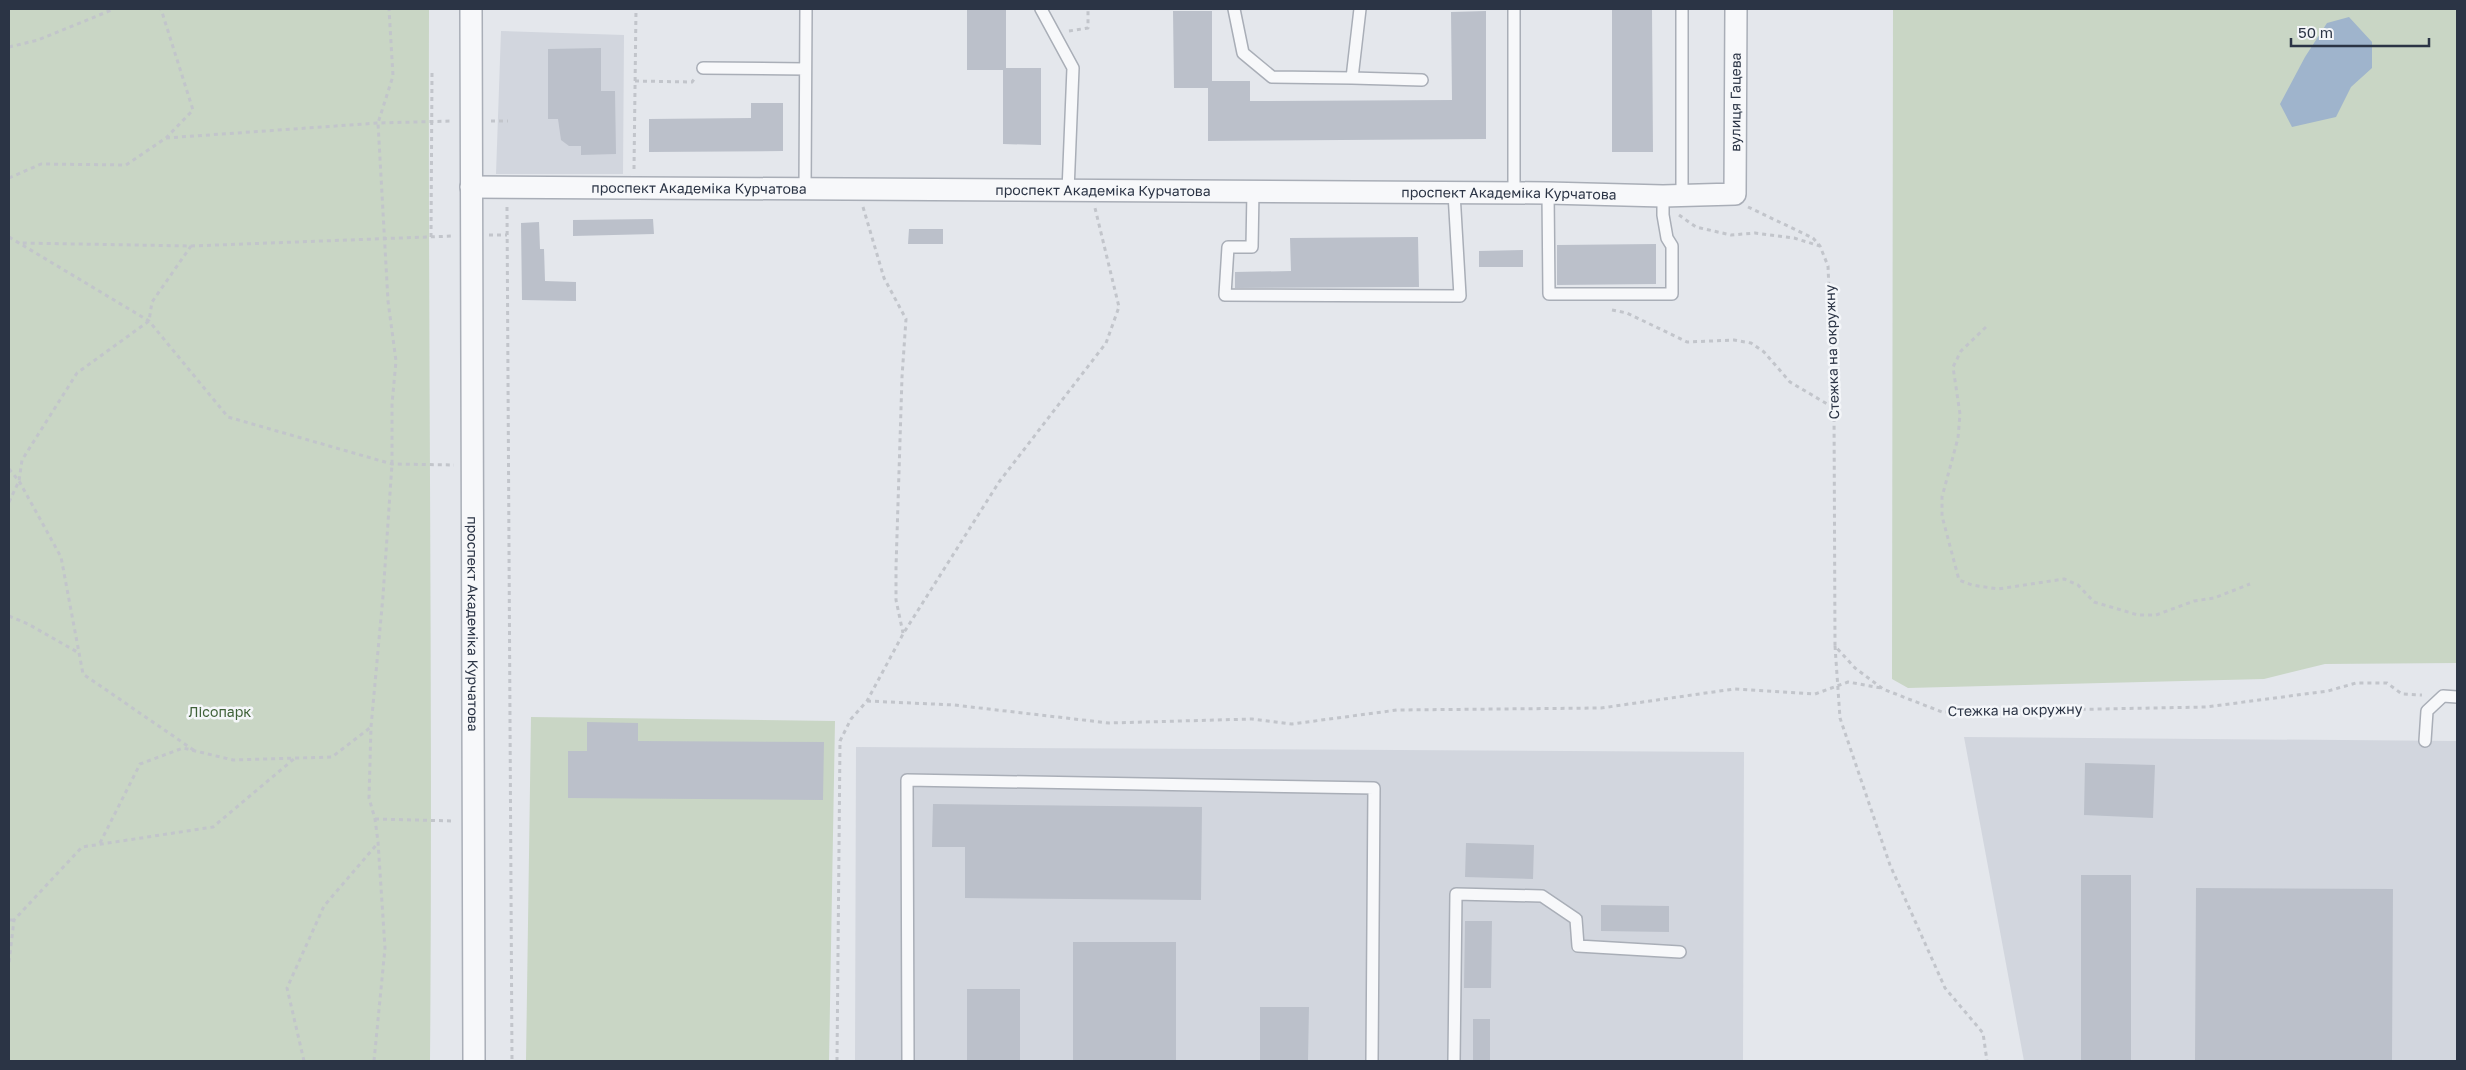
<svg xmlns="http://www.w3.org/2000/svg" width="2466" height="1070" font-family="'Golos Text',sans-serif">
  <rect width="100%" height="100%" fill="#e4e7ec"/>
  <path fill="#d2d6de" d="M 501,31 L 624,35 L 623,174 L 496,174 Z
    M 1964,737 L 2457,741 L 2457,1061 L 2024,1061 Z
    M 856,747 L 1744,752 L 1743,1061 L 855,1061 Z"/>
  <path fill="#c9d6c5" d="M 9,9 L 429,9 C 428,360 433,710 430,1061 L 9,1061 Z
    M 1893,9 L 2457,9 L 2457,663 L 2325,664 L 2264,679 L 1908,688 L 1892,679 Z
    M 531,717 L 835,721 L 829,1061 L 526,1061 Z"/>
  <path fill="#9fb4cc" d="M 2349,17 L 2372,42 L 2372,68 L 2351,87 L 2336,117 L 2292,127 L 2280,104 L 2305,57 L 2327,23 Z"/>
  <path fill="#bbc0ca" d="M 967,9 L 1006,9 L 1006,68 L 1041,68 L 1041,145 L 1003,144 L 1003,70 L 967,70 Z
    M 1612,9 L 1652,9 L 1653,152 L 1612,152 Z
    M 1173,11 L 1212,11 L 1212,81 L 1250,81 L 1250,101 L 1452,100 L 1451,12 L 1486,11 L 1486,139 L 1208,141 L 1208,88 L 1174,88 Z
    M 601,48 L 601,91 L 615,91 L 616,154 L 581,155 L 581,146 L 569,146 L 561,140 L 558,119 L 548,119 L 548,49 Z
    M 751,103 L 783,103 L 783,151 L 649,152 L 649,119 L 751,118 Z
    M 653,219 L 654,234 L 573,236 L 573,220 Z
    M 539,222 L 540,249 L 544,249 L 545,281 L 576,282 L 576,301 L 522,300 L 521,223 Z
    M 909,229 L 943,229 L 943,244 L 908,244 Z
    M 1418,237 L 1419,287 L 1235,288 L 1235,272 L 1291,271 L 1290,238 Z
    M 1656,244 L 1656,284 L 1557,285 L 1557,245 Z
    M 1523,250 L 1523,267 L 1479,267 L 1479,251 Z
    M 587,722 L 638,723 L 638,741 L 824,742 L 823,800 L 568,798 L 568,751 L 587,751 Z
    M 2085,763 L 2155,765 L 2153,818 L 2084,815 Z
    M 933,804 L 1202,807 L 1201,900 L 965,898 L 965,847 L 932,847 Z
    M 1466,843 L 1534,845 L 1533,879 L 1465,877 Z
    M 2081,875 L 2131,875 L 2131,1061 L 2081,1061 Z
    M 2196,888 L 2393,889 L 2392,1061 L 2195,1061 Z
    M 1601,905 L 1669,906 L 1669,932 L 1601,931 Z
    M 1465,921 L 1492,921 L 1491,988 L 1464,988 Z
    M 1073,942 L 1176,942 L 1176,1061 L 1073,1061 Z
    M 967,989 L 1020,989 L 1020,1061 L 967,1061 Z
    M 1260,1007 L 1309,1007 L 1308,1061 L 1260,1061 Z
    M 1473,1019 L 1490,1019 L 1490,1061 L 1473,1061 Z"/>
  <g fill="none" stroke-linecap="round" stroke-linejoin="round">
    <g stroke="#a9aeb7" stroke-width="14">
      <path id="service" d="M 1041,9 L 1073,68 L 1068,191
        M 1234,9 L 1243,53 L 1272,77 L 1352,78
        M 1360,9 L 1352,78 L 1422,80
        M 1682,9 L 1682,194
        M 703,68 L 805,69
        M 805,189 L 806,9
        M 1253,191 L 1252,247 L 1228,247 L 1225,295 L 1460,296 L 1454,193
        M 1514,193 L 1514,9
        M 1548,193 L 1549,294 L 1672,294 L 1672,246 L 1667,238 L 1663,215 L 1663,196
        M 2425,741 L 2427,711 L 2443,696 L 2457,697
        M 908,1061 L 907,780 L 1374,788 L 1372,1061
        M 1454,1061 L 1456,894 L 1542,896 L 1576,919 L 1578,946 L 1680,952"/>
    </g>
    <g stroke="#a9aeb7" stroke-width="24">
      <g id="minor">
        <path id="s1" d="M 471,9 L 474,1061"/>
        <path id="s2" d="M 471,187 L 1548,193 L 1663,196 L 1735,194 L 1736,9"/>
      </g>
    </g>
    <path stroke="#c2c5cb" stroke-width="3" stroke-dasharray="4 4" stroke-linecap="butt" d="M 1069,31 L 1088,28 L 1088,9
      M 9,47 L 38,40 L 114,9
      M 635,81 L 692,82 L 695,78
      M 491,121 L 508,121
      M 166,138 L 378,123 L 452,121
      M 634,169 L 636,9
      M 9,178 L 41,164 L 126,165 L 166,138 L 193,110 L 161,9
      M 507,207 L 512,1061
      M 863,207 L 884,278 L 906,319 L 902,377 L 896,567 L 896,600 L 903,633
      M 1748,207 L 1813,238 L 1820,246 L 1828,266 L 1834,408 L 1835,646 L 1855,668 L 1883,689 L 1942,712 L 2206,707 L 2328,691 L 2356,683 L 2387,683 L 2402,694 L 2422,695
      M 1679,215 L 1696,227 L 1731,235 L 1755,233 L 1794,238 L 1820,246
      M 489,235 L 507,235
      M 9,237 L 149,321 L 228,417 L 392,464 L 454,465
      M 431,237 L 432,73
      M 191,246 L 453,236
      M 1612,310 L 1627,313 L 1687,342 L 1734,340 L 1751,343 L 1764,352 L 1790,382 L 1834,408
      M 1986,327 L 1961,351 L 1953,367 L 1960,414 L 1958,438 L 1942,497 L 1942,516 L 1959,580 L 1972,585 L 1998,589 L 2064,579 L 2078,585 L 2094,602 L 2138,615 L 2156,615 L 2194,601 L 2214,598 L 2250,584
      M 9,469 L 19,481 L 61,557 L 83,674 L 195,751
      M 9,502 L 19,481 L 22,460 L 77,373 L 149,321 L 152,302 L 191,246 L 21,243
      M 9,616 L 28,624 L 79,653
      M 1835,646 L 1840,718 L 1890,865 L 1945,988 L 1983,1033 L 1987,1061
      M 867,701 L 954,705 L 1109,723 L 1252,719 L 1292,724 L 1397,710 L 1601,708 L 1734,689 L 1815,694 L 1848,682 L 1881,688
      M 375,819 L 454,821
      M 100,843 L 140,764 L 183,748 L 233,760 L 332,757 L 371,727
      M 9,920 L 14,920
      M 9,962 L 14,920 L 82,847 L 213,827 L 295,758
      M 304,1061 L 287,988 L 324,906 L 378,843
      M 374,1061 L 385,948 L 378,842 L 375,819 L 369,798 L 371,727 L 383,596 L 392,464 L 392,404 L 396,361 L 388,301 L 378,123 L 393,76 L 389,9
      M 837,1061 L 840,741 L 851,719 L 867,701 L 903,634 L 999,482 L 1106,343 L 1119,307 L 1095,208"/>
    <use href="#service" stroke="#f7f8fa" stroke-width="11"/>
    <use href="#minor" stroke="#f7f8fa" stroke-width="21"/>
  </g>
  <g text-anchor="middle" stroke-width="5" stroke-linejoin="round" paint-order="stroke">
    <g font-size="14" fill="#2b3445" stroke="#f4f6f9">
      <text dy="5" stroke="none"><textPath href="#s2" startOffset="1356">вулиця Гацева</textPath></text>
      <text dy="5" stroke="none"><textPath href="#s2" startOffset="228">проспект Академіка Курчатова</textPath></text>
      <text dy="5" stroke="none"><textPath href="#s2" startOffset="632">проспект Академіка Курчатова</textPath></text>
      <text dy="5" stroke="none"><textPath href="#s2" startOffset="1038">проспект Академіка Курчатова</textPath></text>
      <text transform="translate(1832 352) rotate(-92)" y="5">Стежка на окружну</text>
      <text dy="5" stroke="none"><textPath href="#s1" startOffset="615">проспект Академіка Курчатова</textPath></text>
      <text transform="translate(2015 710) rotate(-1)" y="5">Стежка на окружну</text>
    </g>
    <g font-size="14" fill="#3f6138" stroke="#f4f6f9">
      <text x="220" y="717">Лісопарк</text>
    </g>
  </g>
  <rect width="2466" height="1070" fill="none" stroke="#2b3445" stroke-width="20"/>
  <path d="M2291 38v8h138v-8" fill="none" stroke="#2b3445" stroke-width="2.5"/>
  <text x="2298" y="38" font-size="15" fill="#2b3445" stroke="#f4f6f9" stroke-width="4" paint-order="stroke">50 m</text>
</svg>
